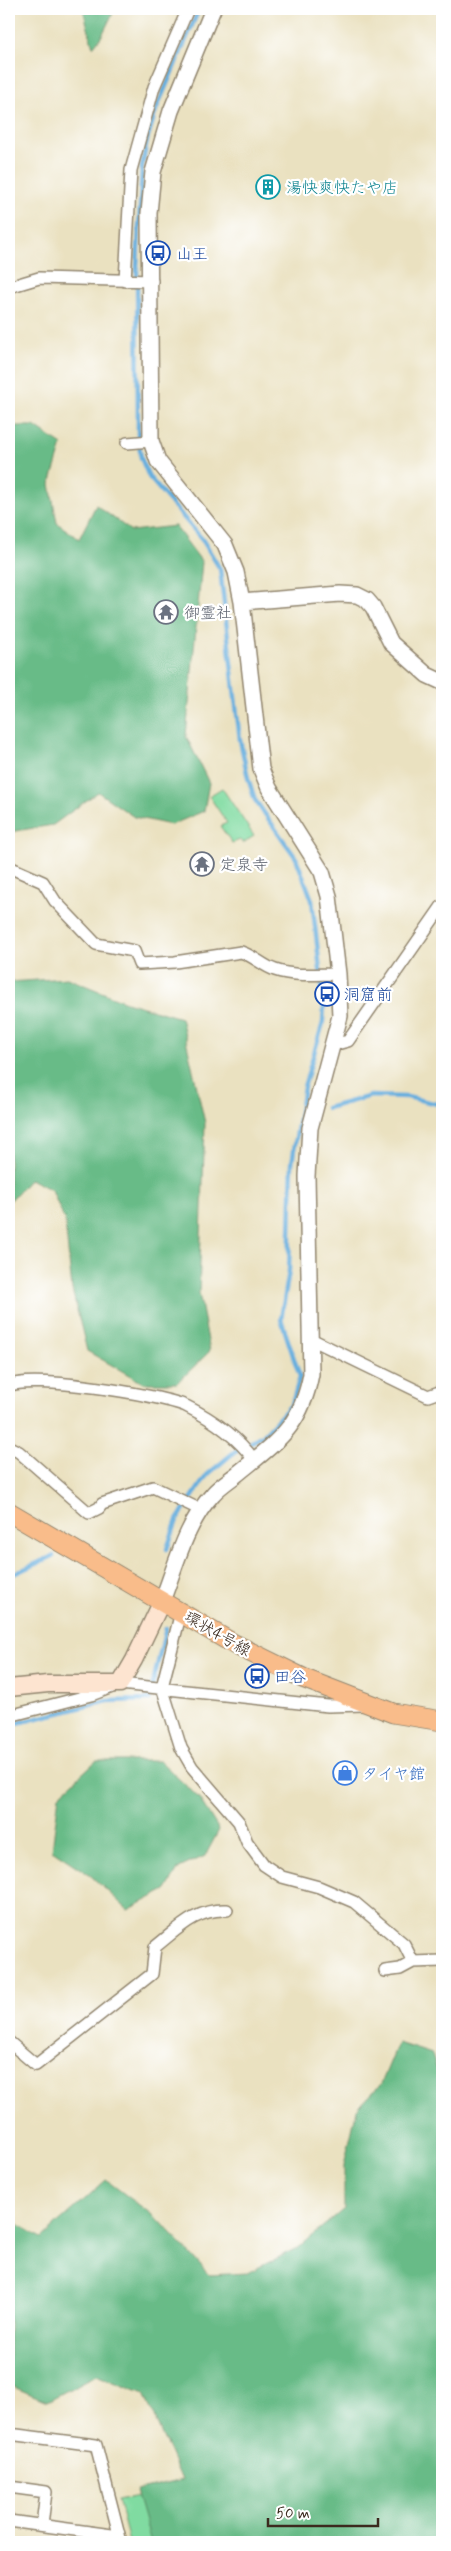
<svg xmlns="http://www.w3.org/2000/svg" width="451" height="2551" font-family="Mynerve,'Klee One',sans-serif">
  <rect width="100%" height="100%" fill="#fff"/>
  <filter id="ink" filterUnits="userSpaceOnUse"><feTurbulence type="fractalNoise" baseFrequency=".02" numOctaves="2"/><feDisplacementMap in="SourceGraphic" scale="10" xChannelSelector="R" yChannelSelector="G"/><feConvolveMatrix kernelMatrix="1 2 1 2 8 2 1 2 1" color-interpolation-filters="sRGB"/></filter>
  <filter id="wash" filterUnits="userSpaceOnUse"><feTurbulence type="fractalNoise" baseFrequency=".0096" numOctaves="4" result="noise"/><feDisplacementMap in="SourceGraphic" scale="20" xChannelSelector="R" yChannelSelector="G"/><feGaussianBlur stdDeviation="1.12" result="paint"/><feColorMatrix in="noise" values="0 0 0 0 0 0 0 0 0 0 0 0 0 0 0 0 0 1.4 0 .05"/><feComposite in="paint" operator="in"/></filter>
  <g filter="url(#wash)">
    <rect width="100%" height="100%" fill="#eae1c0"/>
    <path fill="#80dba1" stroke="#5e8260" d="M 222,788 L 254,836 L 243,843 L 240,840 L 232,843 L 220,826 L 227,823 L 209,796 Z
      M 150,2494 L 179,2542 L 129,2542 L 118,2500 Z"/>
    <path fill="#68bb87" stroke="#527252" d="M 83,9 L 115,9 L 101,37 L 93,47 Z
      M 9,426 L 34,426 L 62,445 L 50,484 L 57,523 L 79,539 L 96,505 L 131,531 L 175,526 L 202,562 L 186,736 L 209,783 L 204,811 L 171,825 L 134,817 L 98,792 L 53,825 L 9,832 Z
      M 67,978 L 126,1002 L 181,1018 L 205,1123 L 199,1293 L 210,1351 L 177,1383 L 143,1383 L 87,1351 L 72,1289 L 65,1222 L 52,1190 L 30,1179 L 9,1202 L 9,982 Z
      M 96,1761 L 160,1761 L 199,1798 L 219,1830 L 205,1856 L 179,1868 L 166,1890 L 128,1910 L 91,1876 L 52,1850 L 59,1795 Z
      M 398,2043 L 432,2054 L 442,2084 L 442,2542 L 151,2542 L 136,2491 L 182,2480 L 144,2394 L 96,2375 L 47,2401 L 9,2385 L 9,2219 L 42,2238 L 106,2180 L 159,2220 L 209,2275 L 247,2273 L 296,2249 L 344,2209 L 344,2165 L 357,2109 L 381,2084 Z"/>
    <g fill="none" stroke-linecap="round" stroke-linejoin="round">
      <path stroke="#67afde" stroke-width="4.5" d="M 327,1108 L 371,1096 L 407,1097 L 442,1105
        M 167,1549 L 177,1520 L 207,1475 L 232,1454 L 263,1435 L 292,1404 L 300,1377 L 281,1319 L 289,1271 L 292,1163 L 304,1087 L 323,1023 L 324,1004 L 312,900 L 296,858 L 255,800 L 248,778 L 240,740 L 220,569 L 202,539 L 149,477 L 141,458 L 138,436 L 137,267 L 142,166 L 148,136 L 157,107 L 199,9
        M 9,1576 L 53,1556
        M 9,1725 L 108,1701 L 149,1700 L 166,1628"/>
    </g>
  </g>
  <g filter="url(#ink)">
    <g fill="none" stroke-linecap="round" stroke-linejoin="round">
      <g stroke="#92866f" stroke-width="14">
        <path id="minor" d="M 125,281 L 131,170 L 154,87 L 188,9
          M 9,287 L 39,278 L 152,281
          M 127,443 L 151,441
          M 9,867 L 43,882 L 55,901 L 96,944 L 134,951 L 139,964 L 175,962 L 241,952 C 254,956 263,966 275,970 C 295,977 317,974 338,974
          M 333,1045 L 348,1041 L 442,906
          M 311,1339 L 428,1396 L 442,1391
          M 9,1386 C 28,1374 162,1395 186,1406 C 212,1419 237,1436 254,1460
          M 9,1447 L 19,1452 L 89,1513 L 99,1508 L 102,1504 L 153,1487 L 201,1510
          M 181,1612 L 162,1687 L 181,1748 L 192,1767 L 239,1822 L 247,1842 L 264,1865 L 282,1877 L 319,1887 L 354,1902 L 404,1944 L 413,1962
          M 9,1716 L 91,1695 L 120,1684 L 328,1706 L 364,1705
          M 385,1971 L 400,1969 L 413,1962 L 442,1961
          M 9,2042 L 36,2065 L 152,1974 L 155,1947 C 177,1930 196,1908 227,1910
          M 9,2434 L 96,2445 L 121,2542
          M 9,2487 L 46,2492 L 42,2525
          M 9,2521 L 119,2536"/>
      </g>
      <g stroke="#92866f" stroke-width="18">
        <path id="tertiary" d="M 242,602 L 340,594 L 357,595 L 367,600 L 373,607 L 391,643 L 427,675 L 442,682
          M 162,1601 C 176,1565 186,1523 213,1494 C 219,1487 228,1481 236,1475 C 276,1442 301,1428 311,1374 L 307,1176 L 310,1128 L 340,1016 L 338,974 L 329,896 L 322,872 L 269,788 L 261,769 L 242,602 L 236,572 L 225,545 L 158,461 L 151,441 L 149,213 L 153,172 L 171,111 L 213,9"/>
      </g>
      <g stroke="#92866f" stroke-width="19">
        <path id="secondary" d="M 9,1688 L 48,1684 L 120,1684 L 134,1660 L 162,1601"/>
      </g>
      <g stroke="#92866f" stroke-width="21">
        <path id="primary" d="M 9,1512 L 234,1644 L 305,1679 L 393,1713 L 442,1721"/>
      </g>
      <use href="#minor" stroke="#fff" stroke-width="11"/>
      <use href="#tertiary" stroke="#fff" stroke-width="15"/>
      <use href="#secondary" stroke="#fde4d0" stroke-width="16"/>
      <use href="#primary" stroke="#f9bc8a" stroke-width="19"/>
    </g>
  </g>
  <defs>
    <g id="building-ring" transform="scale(1.25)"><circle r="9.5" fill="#fff" stroke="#0f9aa8" stroke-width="1.5"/><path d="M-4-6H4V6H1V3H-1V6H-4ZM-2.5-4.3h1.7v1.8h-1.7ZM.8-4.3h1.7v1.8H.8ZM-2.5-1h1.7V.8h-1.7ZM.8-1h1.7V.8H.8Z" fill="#0f9aa8"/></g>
    <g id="bus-ring" transform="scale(1.25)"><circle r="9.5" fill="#fff" stroke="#1a4fb4" stroke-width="1.5"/><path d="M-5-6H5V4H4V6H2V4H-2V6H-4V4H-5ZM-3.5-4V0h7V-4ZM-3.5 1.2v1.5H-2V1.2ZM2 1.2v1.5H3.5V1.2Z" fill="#1a4fb4"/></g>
    <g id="temple-ring" transform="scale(1.25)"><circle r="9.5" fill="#fff" stroke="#6b7280" stroke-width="1.5"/><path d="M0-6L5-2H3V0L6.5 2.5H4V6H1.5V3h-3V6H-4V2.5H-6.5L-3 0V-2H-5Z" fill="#6b7280"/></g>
    <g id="shop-ring" transform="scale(1.25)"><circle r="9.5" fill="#fff" stroke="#3f7fe0" stroke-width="1.5"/><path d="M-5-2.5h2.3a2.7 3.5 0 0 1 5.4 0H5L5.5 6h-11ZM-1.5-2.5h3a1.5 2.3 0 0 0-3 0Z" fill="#3f7fe0"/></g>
  </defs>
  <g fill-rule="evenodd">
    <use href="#building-ring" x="268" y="187"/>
    <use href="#bus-ring" x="158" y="253"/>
    <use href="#temple-ring" x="166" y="612"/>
    <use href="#temple-ring" x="202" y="864"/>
    <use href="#bus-ring" x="327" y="994"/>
    <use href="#bus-ring" x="257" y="1676"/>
    <use href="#shop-ring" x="345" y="1773"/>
  </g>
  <g text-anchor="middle" stroke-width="4.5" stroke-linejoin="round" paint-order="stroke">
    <g font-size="16" fill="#0d838f" stroke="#fff" text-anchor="start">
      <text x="286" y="193">湯快爽快たや店</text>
    </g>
    <g font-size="16" fill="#164399" stroke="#fff" text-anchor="start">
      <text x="176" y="259">山王</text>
      <text x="344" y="1000">洞窟前</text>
      <text x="274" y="1682">田谷</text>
    </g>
    <g font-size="16" fill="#5b616d" stroke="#fff" text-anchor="start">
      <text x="184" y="618">御霊社</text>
      <text x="220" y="870">定泉寺</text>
    </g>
    <g font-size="16" fill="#3b2a1e" stroke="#fff">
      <text transform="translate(218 1633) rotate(30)" y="6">環状4号線</text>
    </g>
    <g font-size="16" fill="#366cbe" stroke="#fff" text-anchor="start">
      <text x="362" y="1779">タイヤ館</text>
    </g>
  </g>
  <rect width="451" height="2551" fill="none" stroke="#fff" stroke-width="30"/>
  <path d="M268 2518v8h110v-8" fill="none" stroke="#3b2a1e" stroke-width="2.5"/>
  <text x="276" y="2518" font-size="15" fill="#3b2a1e" stroke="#ffffff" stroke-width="4" paint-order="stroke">50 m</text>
</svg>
